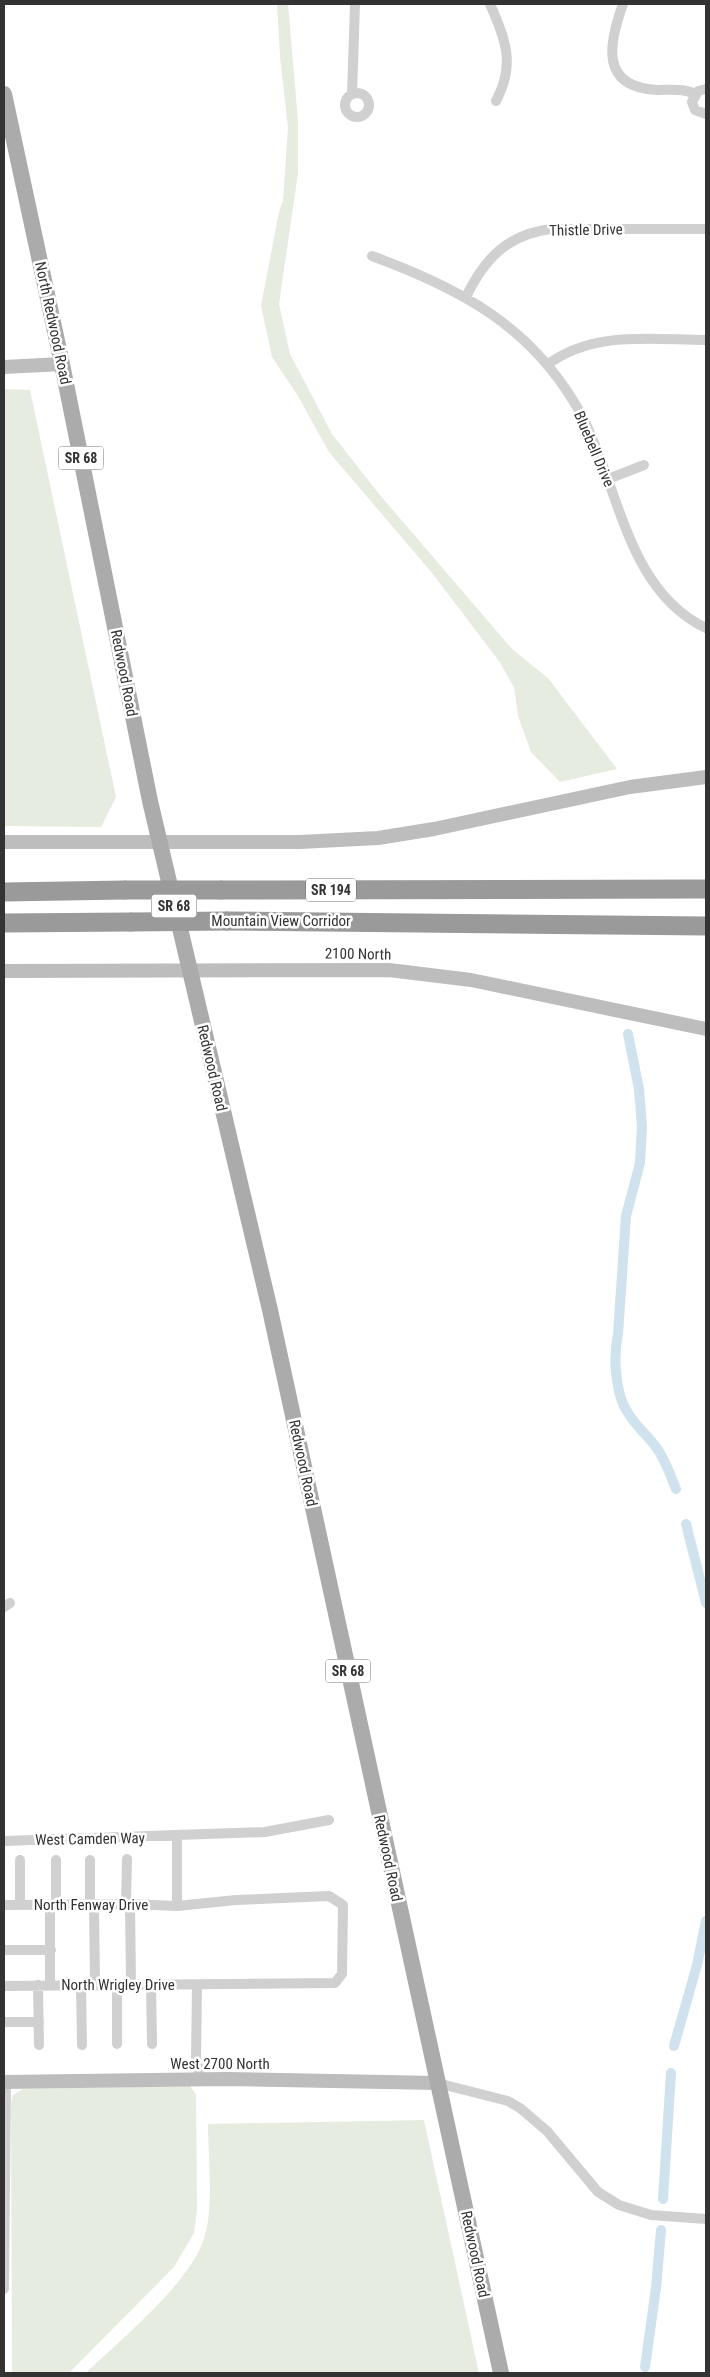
<svg xmlns="http://www.w3.org/2000/svg" width="710" height="2377" font-family="'Roboto Condensed',sans-serif">
  <rect width="100%" height="100%" fill="#fff"/>
  <path fill="#e6ecdf" d="M 277,4 L 288,4 L 298,121 L 298,173 L 279,304 L 290,354 L 332,434 L 379,494 L 512,649 L 548,678 L 617,769 L 560,782 L 531,752 L 518,716 L 514,687 L 499,661 L 432,573 L 329,452 L 298,396 L 272,357 L 261,306 L 279,212 L 283,201 L 288,128 L 280,56 Z
    M 4,389 L 30,390 L 116,797 L 101,827 L 4,826 Z
    M 190,2086 L 196,2094 L 197,2210 L 194,2233 L 174,2267 L 69,2373 L 12,2373 L 11,2102 L 13,2095 L 23,2089 Z
    M 424,2120 L 479,2373 L 86,2373 C 120,2340 194,2280 205,2235 C 214,2203 208,2159 208,2124 Z"/>
  <g fill="none" stroke-linecap="round" stroke-linejoin="round">
    <path stroke="#cfe2ee" stroke-width="10" d="M 628,1034 L 639,1089 L 642,1126 L 640,1163 L 626,1216 L 618,1334 C 613,1356 615,1394 628,1413 C 636,1426 647,1435 656,1447 C 665,1459 670,1474 676,1489
      M 686,1524 L 706,1603
      M 674,2046 L 697,1965 L 706,1921
      M 663,2199 L 671,2073
      M 645,2367 L 656,2288 L 661,2230"/>
    <path stroke="#d0d0d0" stroke-width="10" d="M 490,4 C 505,39 516,64 496,101
      M 623,4 C 609,43 599,87 657,90 C 669,90 683,88 695,94
      M 706,89 L 698,91 L 692,102 L 695,110 L 706,114
      M345 105a12 12 0 1 1 24 0a12 12 0 1 1-24 0Z
      M 352,94 L 355,4
      M 372,256 C 462,289 533,327 581,414 C 619,485 626,590 706,628
      M 466,297 C 484,259 508,234 551,229 L 706,229
      M 547,365 C 593,330 652,340 706,340
      M 608,479 L 644,465
      M 4,1607 L 10,1603
      M 177,1837 L 177,1906
      M 4,1841 L 265,1832 L 329,1820
      M 20,1860 L 20,1905
      M 56,1860 L 56,1905
      M 90,1904 L 90,1860
      M 94,1904 L 95,1985
      M 126,1904 L 127,1859
      M 130,1904 L 131,1984
      M 4,1905 L 130,1904 L 177,1906 L 236,1900 L 329,1896 L 343,1905 L 342,1974 L 335,1983 L 4,1986
      M 4,1950 L 51,1950
      M 151,1984 L 152,2044
      M 38,1985 L 39,2045
      M 50,1985 L 50,1905
      M 81,1985 L 82,2045
      M 117,1985 L 117,2044
      M 197,1985 L 196,2059 L 201,2079
      M 4,2022 L 39,2022
      M 437,2083 L 508,2101 L 520,2108 L 547,2131 L 598,2192 L 619,2205 L 651,2215 L 706,2219
      M 4,2289 L 6,2082"/>
    <path stroke="#bdbdbd" stroke-width="14" d="M 4,367 L 62,364
      M 4,842 L 300,842 L 378,838 L 434,829 L 630,787 L 706,777
      M 4,971 L 389,970 L 471,980 L 706,1029
      M 4,2082 L 226,2079 L 437,2083"/>
    <path stroke="#ababab" stroke-width="16" d="M 4,94 L 62,364 L 150,801 L 270,1310 L 501,2373"/>
    <path stroke="#9a9a9a" stroke-width="19" d="M 221,890 L 706,889
      M 4,892 L 125,890
      M 227,921 L 706,926
      M 4,923 L 131,922"/>
    <path stroke="#9a9a9a" stroke-width="19" d="M 125,890 L 221,890
      M 131,922 L 227,921"/>
  </g>
  <g text-anchor="middle" stroke-width="5" stroke-linejoin="round" paint-order="stroke">
    <g fill="#fff" stroke="#707070" stroke-width="1">
      <rect x="58.5" y="446.5" width="45" height="23" rx="4"/>
      <rect x="306" y="878.5" width="50" height="23" rx="4"/>
      <rect x="151.5" y="894.5" width="45" height="23" rx="4"/>
      <rect x="325.5" y="1659.5" width="45" height="23" rx="4"/>
    </g>
    <g font-size="14" font-weight="bold" fill="#333">
      <text x="81" y="463">SR 68</text>
      <text x="331" y="895">SR 194</text>
      <text x="174" y="911">SR 68</text>
      <text x="348" y="1676">SR 68</text>
    </g>
    <g font-size="15" fill="#333" stroke="#fff">
      <text transform="translate(586 230) rotate(-1)" y="5">Thistle Drive</text>
      <text transform="translate(53 323) rotate(78)" y="5">North Redwood Road</text>
      <text transform="translate(594 449) rotate(67)" y="5">Bluebell Drive</text>
      <text transform="translate(124 673) rotate(79)" y="5">Redwood Road</text>
      <text x="281" y="926">Mountain View Corridor</text>
      <text transform="translate(358 954) rotate(1)" y="5">2100 North</text>
      <text transform="translate(212 1068) rotate(77)" y="5">Redwood Road</text>
      <text transform="translate(303 1463) rotate(78)" y="5">Redwood Road</text>
      <text transform="translate(90 1839) rotate(-1)" y="5">West Camden Way</text>
      <text transform="translate(388 1858) rotate(78)" y="5">Redwood Road</text>
      <text x="91" y="1910">North Fenway Drive</text>
      <text x="118" y="1990">North Wrigley Drive</text>
      <text x="220" y="2069">West 2700 North</text>
      <text transform="translate(475 2254) rotate(78)" y="5">Redwood Road</text>
    </g>
  </g>
  <rect width="710" height="2377" fill="none" stroke="#333333" stroke-width="10"/>
</svg>
